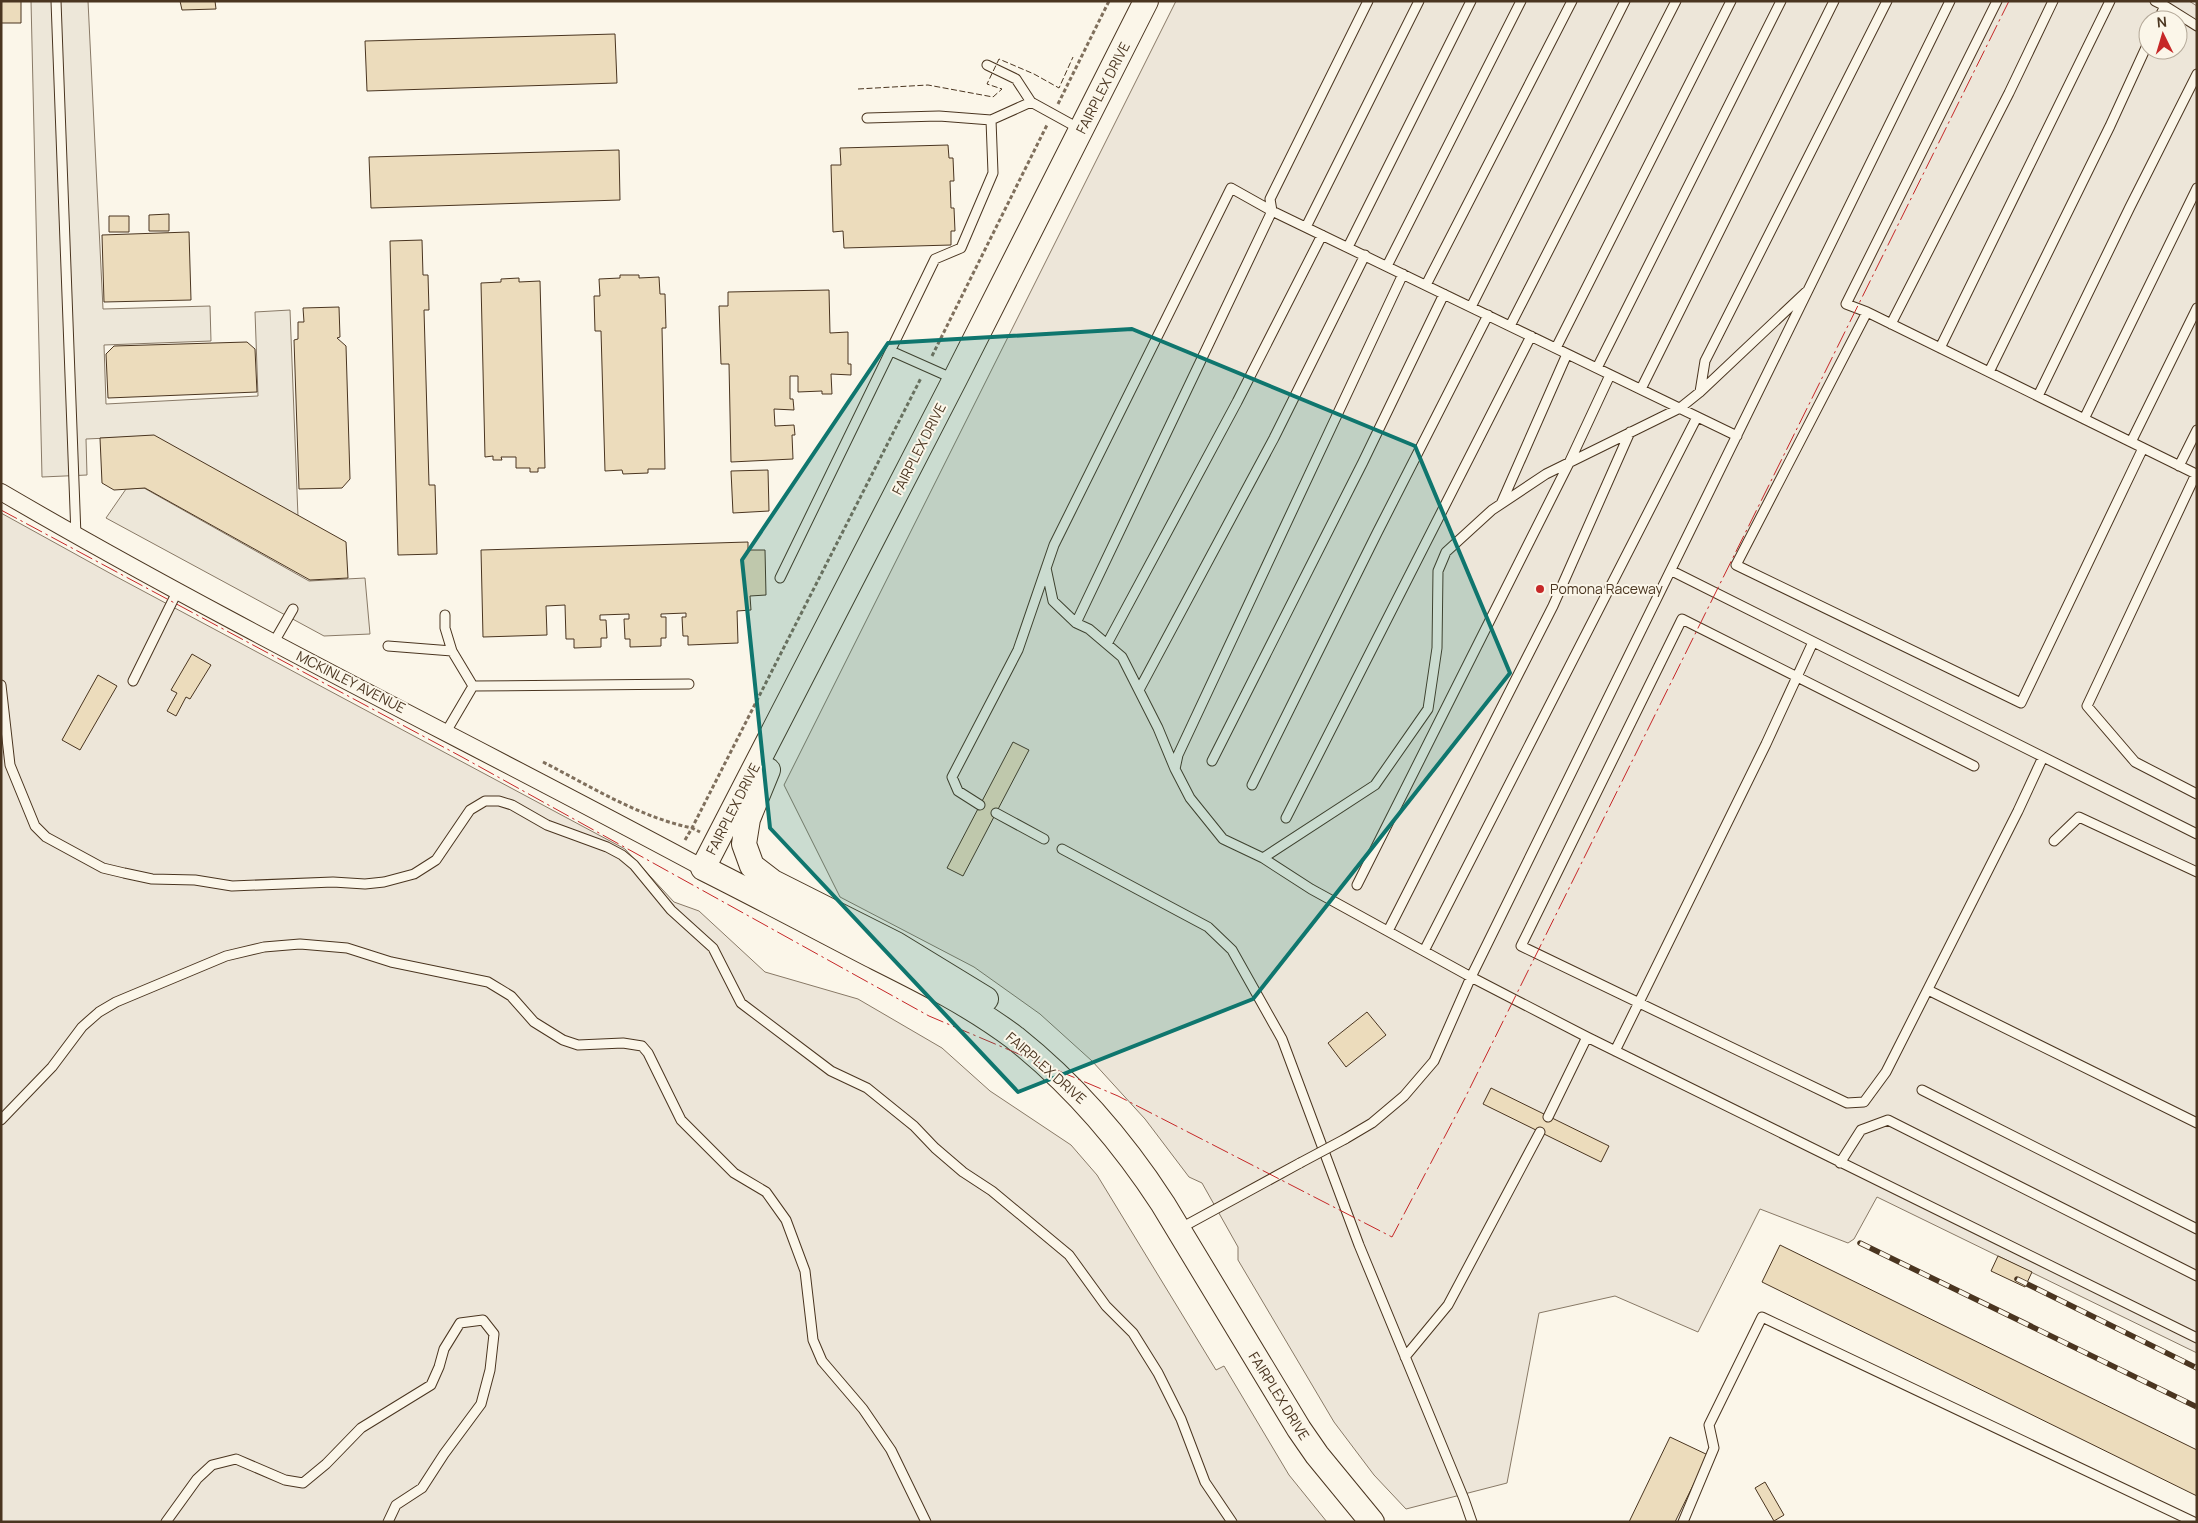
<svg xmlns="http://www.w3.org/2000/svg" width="2198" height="1523" font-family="Manrope,sans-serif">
  <rect width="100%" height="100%" fill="#fbf6e9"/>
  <path fill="#ede6d9" stroke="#887966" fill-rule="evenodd" d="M 1176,1 L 2189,1 L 2197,6 L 2197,1353 L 1877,1197 L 1854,1239 L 1848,1243 L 1760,1209 L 1698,1332 L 1615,1296 L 1539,1313 L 1507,1483 L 1406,1509 L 1374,1475 L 1334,1422 L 1238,1260 L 1238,1247 L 1202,1183 L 1189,1177 L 1145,1119 L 1092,1061 L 1040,1014 L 974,967 L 840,897 L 784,785 ZM 2148,20 L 2178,20 L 2178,50 L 2148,50 Z
    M 1,513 L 115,576 L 625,849 L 674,902 L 699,911 L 765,972 L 858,999 L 942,1048 L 990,1091 L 1071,1145 L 1097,1175 L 1216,1370 L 1224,1366 L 1289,1475 L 1327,1522 L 1,1522 Z"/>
  <path fill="#ede7d9" stroke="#887966" d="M 31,1 L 88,1 L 103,309 L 210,306 L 211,341 L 104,345 L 106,404 L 258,396 L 255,312 L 290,310 L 298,517 L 153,436 L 86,439 L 87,475 L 42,477 Z
    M 144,488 L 309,581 L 365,578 L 370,634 L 324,636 L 106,518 L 126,489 Z"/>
  <path fill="#ecdcbc" stroke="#4a3520" d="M 1,1 L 21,1 L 21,23 L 1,23 Z
    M 180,1 L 215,1 L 216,9 L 182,10 Z
    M 615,34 L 617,83 L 367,91 L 365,41 Z
    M 948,145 L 949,158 L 953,158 L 954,181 L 950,181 L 951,208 L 954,208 L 955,231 L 951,231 L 951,245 L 844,248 L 843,231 L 833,232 L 831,165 L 841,165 L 840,148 Z
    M 619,150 L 620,200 L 371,208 L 369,157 Z
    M 169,214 L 169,231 L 149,231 L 149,215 Z
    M 109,216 L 129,216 L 129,232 L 109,232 Z
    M 189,232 L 191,300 L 104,302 L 102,235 Z
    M 422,240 L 423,275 L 428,275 L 429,310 L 424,310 L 429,485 L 435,485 L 437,554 L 398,555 L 390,241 Z
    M 620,275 L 639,275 L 639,278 L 659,277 L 660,294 L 665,294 L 666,328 L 662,328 L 665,469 L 648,469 L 648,473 L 623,474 L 622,470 L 605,471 L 601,331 L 595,331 L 594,296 L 600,296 L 599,279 L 620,278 Z
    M 519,278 L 519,282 L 540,281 L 545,468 L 538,468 L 538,472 L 530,472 L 530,468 L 516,468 L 516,457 L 501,457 L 502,460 L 493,460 L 493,456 L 485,457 L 481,283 L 501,282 L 501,279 Z
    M 829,290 L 830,333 L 848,332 L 848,364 L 851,364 L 851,375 L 831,374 L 832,394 L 822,394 L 822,391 L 798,392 L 798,376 L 790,376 L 790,399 L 793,399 L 794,410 L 774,409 L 775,426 L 794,425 L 795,435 L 792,435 L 793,459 L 731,462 L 729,364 L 721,364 L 719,306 L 728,306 L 728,292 Z
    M 339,307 L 340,337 L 337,338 L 346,346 L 350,479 L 342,488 L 299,489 L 294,340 L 298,339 L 298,322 L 304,322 L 303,308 Z
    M 247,342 L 255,349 L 257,392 L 108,398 L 106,354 L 114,346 Z
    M 154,435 L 346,542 L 348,578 L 310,580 L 145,488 L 114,490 L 102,483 L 100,438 Z
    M 768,470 L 769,511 L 733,513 L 731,471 Z
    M 748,542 L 748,550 L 765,550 L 766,595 L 750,596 L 751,610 L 737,611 L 738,643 L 688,645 L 688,636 L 683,636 L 682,617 L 686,617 L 686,613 L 661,614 L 661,617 L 666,617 L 666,638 L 661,638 L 661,646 L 630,647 L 630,639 L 625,639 L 624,619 L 629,619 L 629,614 L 600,615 L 600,620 L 606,620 L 607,638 L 601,638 L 601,647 L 574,648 L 574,639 L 566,639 L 565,605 L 546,606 L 547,635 L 483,637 L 481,550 Z
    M 192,654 L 211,665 L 190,699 L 186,697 L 176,716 L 167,711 L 177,693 L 171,690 Z
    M 98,675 L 117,686 L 80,750 L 62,740 Z
    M 1013,742 L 1029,750 L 963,876 L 947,868 Z
    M 1367,1012 L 1386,1035 L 1346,1067 L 1328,1043 Z
    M 1491,1088 L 1609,1146 L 1601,1162 L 1483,1104 Z
    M 1780,1245 L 2197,1450 L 2197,1496 L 1762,1282 Z
    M 1998,1256 L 2032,1272 L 2025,1287 L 1991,1271 Z
    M 1670,1437 L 1708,1455 L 1675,1522 L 1629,1522 Z
    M 1765,1482 L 1784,1515 L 1774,1521 L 1755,1488 Z"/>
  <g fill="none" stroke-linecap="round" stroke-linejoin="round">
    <g stroke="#4a3520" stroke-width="11">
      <path id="lane" d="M 56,1 L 76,536
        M 1368,1 L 1270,199 L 1272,211 L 1737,436
        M 2155,1 L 2165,6 L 2158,20
        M 2165,6 L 2197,26
        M 987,65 L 1016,79 L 1031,102
        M 867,118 L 939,116 L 991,120
        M 1306,227 L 1419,1
        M 1348,247 L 1471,1
        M 1387,266 L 1521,1
        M 1403,274 L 1178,755 L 1175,769 L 1190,798 L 1223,839 L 1263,858 L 1311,889 L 1471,977 L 1587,1037 L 2197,1338
        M 1426,285 L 1572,1
        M 1471,307 L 1625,1
        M 1867,312 L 1846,304 L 1997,1
        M 1891,324 L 2009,93 L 2053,1
        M 1510,326 L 1676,1
        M 1556,348 L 1731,1
        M 1940,348 L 2110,1
        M 891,351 L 954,379
        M 1597,368 L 1781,1
        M 1989,372 L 2110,126 L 2148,43
        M 1641,389 L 1834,1
        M 1700,392 L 1705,361 L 1887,1
        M 2038,396 L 2130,207 L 2197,74
        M 2084,419 L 2197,188
        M 2131,442 L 2197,308
        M 2143,448 L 2021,703 L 1736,565 L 1867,312 L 2196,474 L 2087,706 L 2135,762 L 2197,794
        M 2179,466 L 2197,430
        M 1501,504 L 1567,354
        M 1046,568 L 1053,601 L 1076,623 L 1089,629 L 1122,657 L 1158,728 L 1175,769
        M 1672,571 L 2197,834
        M 780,578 L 935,259 L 961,248 L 993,173 L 991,120 L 1031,102 L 1080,129
        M 445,615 L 445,628 L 452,651
        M 274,642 L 293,609
        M 1107,644 L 1237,402 L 1322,235
        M 388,646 L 452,651 L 473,686
        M 133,681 L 177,592
        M 1,685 L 10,765 L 35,826 L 46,837 L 103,868 L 124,873 L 152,879 L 195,880 L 232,886 L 333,882 L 365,884 L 384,882 L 414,874 L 436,860 L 470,810 L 485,801 L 499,801 L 512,805 L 547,825 L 607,847 L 622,855 L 634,865 L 671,910 L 713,948 L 741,1003 L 831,1071 L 867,1088 L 914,1126 L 935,1148 L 963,1172 L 992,1191 L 1069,1255 L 1106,1306 L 1133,1333 L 1158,1373 L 1181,1419 L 1205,1482 L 1232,1522
        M 473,686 L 689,684
        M 1139,690 L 1274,438 L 1365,255
        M 446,732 L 473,686
        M 1212,761 L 1363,462 L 1444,294
        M 1974,766 L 1682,619 L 1521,946 L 1847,1103 L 1864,1102 L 1886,1072 L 2018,811 L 2043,757
        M 1252,785 L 1377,533 L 1488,315
        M 980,805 L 958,791 L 952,777 L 1018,650 L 1054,545 L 1231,188 L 1272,211 L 1076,623
        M 996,813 L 1044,839
        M 1286,818 L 1531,336
        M 2054,841 L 2079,817 L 2197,872
        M 1062,849 L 1208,927 L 1232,950 L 1282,1039 L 1359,1245 L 1464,1499 L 1472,1522
        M 1263,858 L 1375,785 L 1428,709 L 1437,648 L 1438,571 L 1446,552 L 1492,510 L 1546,474 L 1680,408 L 1700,392 L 1806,292
        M 1357,885 L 1569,463 L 1610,375
        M 1388,931 L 1553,606 L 1630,432
        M 1424,951 L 1697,417
        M 1928,990 L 2197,1123
        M 1615,1051 L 1766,744 L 1813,642
        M 1922,1090 L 2197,1229
        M 1548,1117 L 1587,1037
        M 1,1120 L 52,1067 L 82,1027 L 99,1012 L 116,1002 L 226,956 L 264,947 L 300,944 L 347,948 L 391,962 L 488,982 L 511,996 L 534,1022 L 563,1040 L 578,1045 L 623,1043 L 642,1046 L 648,1053 L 681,1120 L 734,1173 L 766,1192 L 786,1220 L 805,1271 L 813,1340 L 822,1361 L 863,1409 L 891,1450 L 926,1522
        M 1345,1139 L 1372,1123 L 1404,1096 L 1434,1061 L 1471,977 L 1950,1
        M 1840,1163 L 1861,1130 L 1888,1120 L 2197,1276
        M 1179,1229 L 1300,1163
        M 1405,1357 L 1448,1305 L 1540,1132
        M 166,1522 L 197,1479 L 212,1465 L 236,1459 L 285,1480 L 303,1483 L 326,1464 L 361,1428 L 431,1385 L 439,1367 L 444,1349 L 460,1323 L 483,1320 L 494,1334 L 490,1370 L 481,1404 L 444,1454 L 422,1488 L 396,1505 L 388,1522
        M 1683,1522 L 1714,1448 L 1709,1425 L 1762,1317 L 2194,1522"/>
    </g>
    <g stroke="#4a3520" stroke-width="18">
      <path id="street" d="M 1,492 C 230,626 469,742 703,868"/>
    </g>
    <g stroke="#4a3520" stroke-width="26">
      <path id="secondary" d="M 1146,1 L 955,379 L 703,868 C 759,896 815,926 871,955 C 921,980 970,1004 1015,1038 C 1074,1085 1122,1141 1163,1204 L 1299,1429 L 1317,1455 L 1372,1522
        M 768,770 L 748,819 L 744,844 L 752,866 L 773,882 L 896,944 L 986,999"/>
    </g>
    <path stroke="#7f6f5c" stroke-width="3" stroke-dasharray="4 2.5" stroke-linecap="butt" d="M 1058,104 L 1109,1
      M 932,356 L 1047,125
      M 543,762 C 590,786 639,817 692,828 L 921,378
      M 685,840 L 692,828 L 700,832"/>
    <use href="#lane" stroke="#fbf6e9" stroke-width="9"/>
    <use href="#street" stroke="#fbf6e9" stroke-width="16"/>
    <use href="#secondary" stroke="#fbf6e9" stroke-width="24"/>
    <g stroke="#4a3520" stroke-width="5.5">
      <path id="rail" d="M 1860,1243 L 2197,1407
        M 2017,1279 L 2197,1368"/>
    </g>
    <use href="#rail" stroke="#fbf6e9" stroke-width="4" stroke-dasharray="11" stroke-linecap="butt"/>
    <g stroke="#4a3520" stroke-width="11" stroke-linecap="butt">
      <path id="lane-bridge" d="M 1300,1163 L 1345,1139"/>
    </g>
    <use href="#lane-bridge" stroke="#fbf6e9" stroke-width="9"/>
    <path stroke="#4a3520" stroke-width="1" stroke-dasharray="6 2.5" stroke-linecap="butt" d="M 858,89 L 928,85 L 993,97 L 1002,89 L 987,84 L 999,59 L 1034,74 L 1059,88 L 1073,57"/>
    <path stroke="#c62828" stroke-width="1" stroke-dasharray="18 4 2.5 4" stroke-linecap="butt" d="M 1,510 L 462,757 L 929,1016 L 1118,1096 L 1392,1237 L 1465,1098 L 2009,1"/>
  </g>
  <path fill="#0f766e" fill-opacity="0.2" stroke="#0f766e" stroke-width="4" stroke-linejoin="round" d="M 1132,329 L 1415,446 L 1510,673 L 1253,999 L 1018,1092 L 770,828 L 742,560 L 888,343 Z"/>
  <circle fill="#c62828" stroke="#fbf6e9" stroke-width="2" cx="1540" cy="589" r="5"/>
  <g text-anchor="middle" stroke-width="4" stroke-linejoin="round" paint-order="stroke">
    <g font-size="14" fill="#4a3520" stroke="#fbf6e9">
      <text transform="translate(1103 88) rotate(-63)" y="5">FAIRPLEX DRIVE</text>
      <text transform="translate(919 449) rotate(-63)" y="5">FAIRPLEX DRIVE</text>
      <text transform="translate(351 682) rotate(27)" y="5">MCKINLEY AVENUE</text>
      <text transform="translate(733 809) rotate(-63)" y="5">FAIRPLEX DRIVE</text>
      <text transform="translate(1046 1068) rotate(41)" y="5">FAIRPLEX DRIVE</text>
      <text transform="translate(1279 1396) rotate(58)" y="5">FAIRPLEX DRIVE</text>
    </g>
    <g font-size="14" fill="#4a3520" stroke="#fbf6e9" text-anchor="start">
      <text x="1550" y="594">Pomona Raceway</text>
    </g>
  </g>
  <rect width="2198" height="1523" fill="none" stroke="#4a3520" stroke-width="5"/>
  <g transform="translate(2163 35) rotate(355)"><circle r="24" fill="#fbf6e9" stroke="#b4a999"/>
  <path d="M0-4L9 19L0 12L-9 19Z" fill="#c62828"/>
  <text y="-8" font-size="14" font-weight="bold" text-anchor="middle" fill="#4a3520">N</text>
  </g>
</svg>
